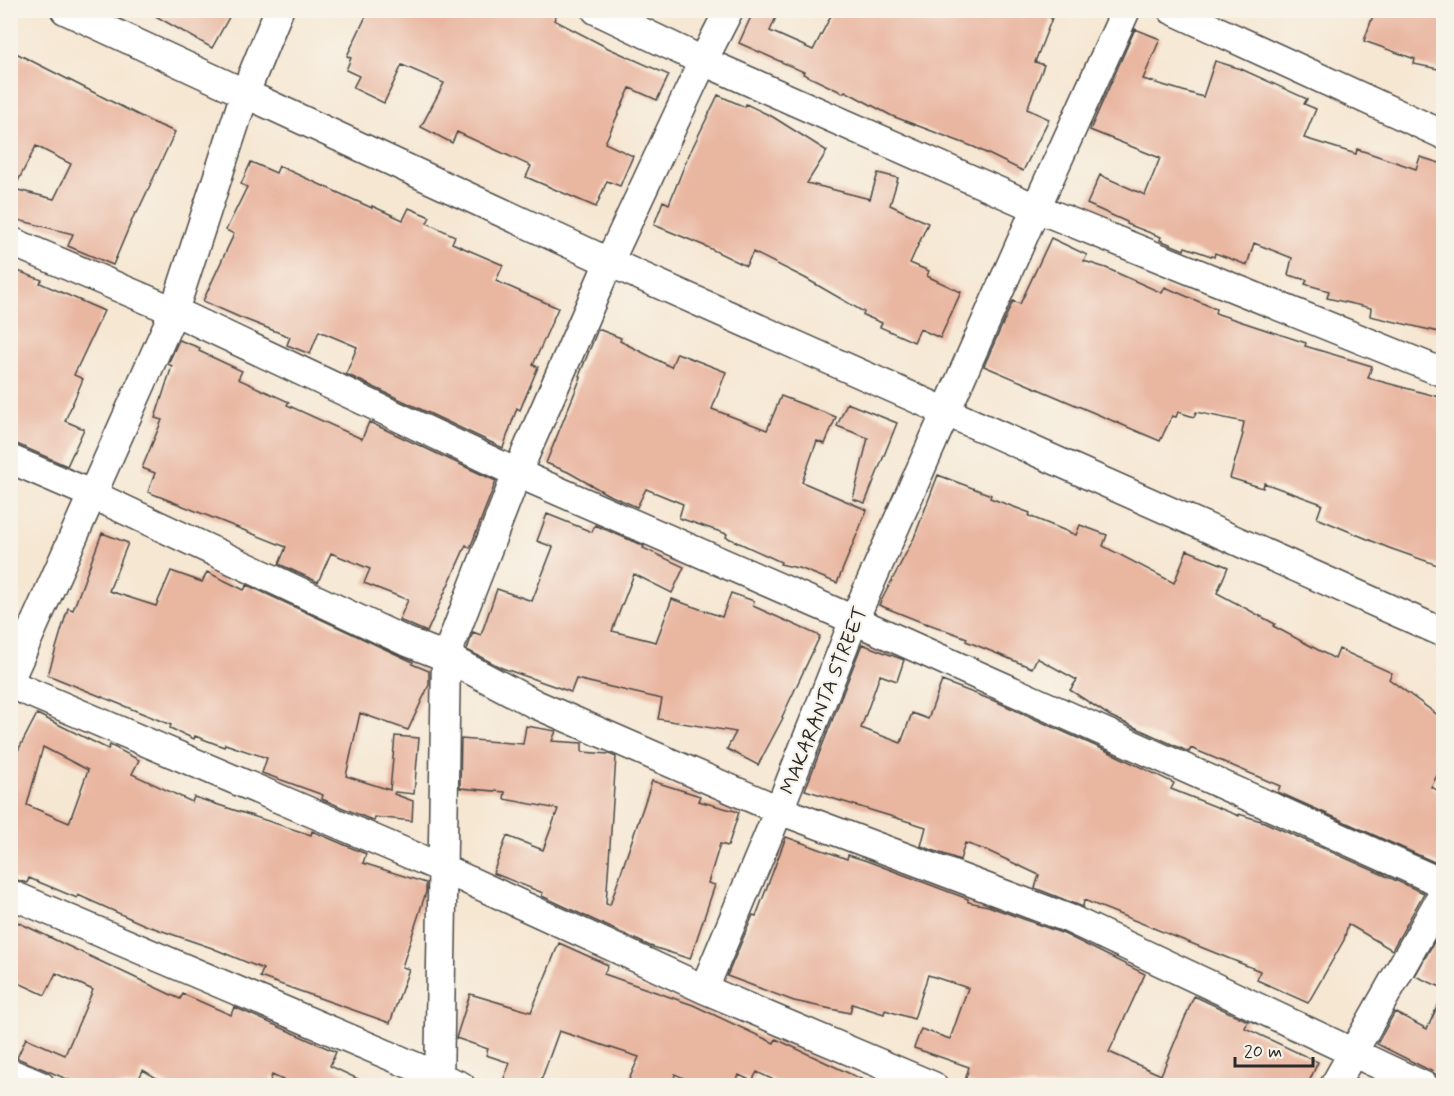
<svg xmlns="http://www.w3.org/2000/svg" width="1454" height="1096" font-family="Mynerve,sans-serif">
  <rect width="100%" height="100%" fill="#f7f3e8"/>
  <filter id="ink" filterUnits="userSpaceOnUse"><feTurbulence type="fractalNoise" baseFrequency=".0167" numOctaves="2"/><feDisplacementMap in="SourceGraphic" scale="12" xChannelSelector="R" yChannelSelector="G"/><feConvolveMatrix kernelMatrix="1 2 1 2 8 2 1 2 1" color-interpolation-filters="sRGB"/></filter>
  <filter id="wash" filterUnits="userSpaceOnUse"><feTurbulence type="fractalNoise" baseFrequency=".008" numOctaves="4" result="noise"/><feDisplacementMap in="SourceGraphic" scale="24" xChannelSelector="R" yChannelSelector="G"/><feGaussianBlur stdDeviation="1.35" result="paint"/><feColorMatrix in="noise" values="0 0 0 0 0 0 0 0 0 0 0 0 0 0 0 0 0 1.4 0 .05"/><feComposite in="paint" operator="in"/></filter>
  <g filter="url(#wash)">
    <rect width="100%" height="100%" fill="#f6e7d3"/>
    <g id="blocks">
      <path fill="#e9b6a0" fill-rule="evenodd" d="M 145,10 L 233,10 L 212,48 Z
        M 369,10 L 545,10 L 556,16 L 554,20 L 608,48 L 669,75 L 657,100 L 630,88 L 605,143 L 633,156 L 620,186 L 607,181 L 596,207 L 526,177 L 531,166 L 457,132 L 452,143 L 421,127 L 444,83 L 402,65 L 384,103 L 353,88 L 359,76 L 346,70 L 351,58 L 347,56 Z
        M 754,10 L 779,10 L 770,31 L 813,50 L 834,10 L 1033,10 L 1052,18 L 1035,62 L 1044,65 L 1027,109 L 1049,119 L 1023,171 L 974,147 L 892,116 L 845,91 L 843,93 L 803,74 L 804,72 L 739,43 Z
        M 1375,10 L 1443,10 L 1443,70 L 1414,64 L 1415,59 L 1364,41 Z
        M 1135,29 L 1160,39 L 1143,79 L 1203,97 L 1215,61 L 1241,69 L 1307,99 L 1304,104 L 1316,109 L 1304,138 L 1356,154 L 1357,149 L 1416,169 L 1420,157 L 1443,164 L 1443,333 L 1370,316 L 1371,308 L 1327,298 L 1329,291 L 1305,284 L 1307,280 L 1288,275 L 1292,258 L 1254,243 L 1247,265 L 1215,253 L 1214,257 L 1185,247 L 1184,250 L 1160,240 L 1161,237 L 1127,224 L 1127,222 L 1087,204 L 1100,175 L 1145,195 L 1160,158 L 1090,130 Z
        M 10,50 L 152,122 L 175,132 L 137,213 L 135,213 L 113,265 L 68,246 L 73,234 L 10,218 ZM 36,146 L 71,164 L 54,199 L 14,189 Z
        M 718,95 L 745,107 L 746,104 L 773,117 L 827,151 L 807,183 L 870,199 L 878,173 L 898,178 L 890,205 L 928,223 L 910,263 L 929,271 L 927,276 L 961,292 L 940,338 L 920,329 L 914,342 L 880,327 L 882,323 L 863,315 L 864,312 L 805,278 L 753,252 L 746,266 L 705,246 L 654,225 L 663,201 L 669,204 L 687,159 Z
        M 251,162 L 276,173 L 279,166 L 372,208 L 372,206 L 403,220 L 409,208 L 430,217 L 427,223 L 455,236 L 452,243 L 503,265 L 496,281 L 558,308 L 533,365 L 538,367 L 520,410 L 517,408 L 503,448 L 346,374 L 357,347 L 319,331 L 310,354 L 287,345 L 290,337 L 239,317 L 203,301 L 234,234 L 226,230 L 247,187 L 241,184 Z
        M 1051,238 L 1087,255 L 1084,261 L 1106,268 L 1162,293 L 1165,287 L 1216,309 L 1215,313 L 1306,343 L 1305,346 L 1372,366 L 1368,378 L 1443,398 L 1443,567 L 1389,548 L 1317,518 L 1322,504 L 1264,483 L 1263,488 L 1230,478 L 1243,434 L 1242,433 L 1244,422 L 1196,412 L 1194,417 L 1178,412 L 1176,417 L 1172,416 L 1160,441 L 984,366 L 1013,301 L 1020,304 Z
        M 10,268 L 42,280 L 40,283 L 104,311 L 74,375 L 83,379 L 65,421 L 84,429 L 67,466 L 10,441 Z
        M 598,329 L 621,338 L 620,341 L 671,367 L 677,353 L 726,372 L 712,409 L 767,430 L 781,396 L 836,417 L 825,444 L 817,441 L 802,482 L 867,510 L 837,583 L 802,569 L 780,564 L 781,562 L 726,537 L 727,534 L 679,518 L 683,504 L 646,489 L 637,507 L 607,494 L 568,472 L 546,463 L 581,377 L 579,376 Z
        M 179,340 L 200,348 L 199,351 L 242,371 L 238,379 L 289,402 L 287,405 L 362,439 L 369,422 L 496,481 L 470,548 L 466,545 L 427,632 L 399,620 L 408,600 L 364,583 L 370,569 L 331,553 L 318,582 L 279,564 L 286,547 L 148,492 L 155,473 L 142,468 L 162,420 L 155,418 L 172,366 L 168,364 Z
        M 847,403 L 897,423 L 865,503 L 853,499 L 868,438 L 837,426 Z
        M 938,475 L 991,495 L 990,498 L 1030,513 L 1029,516 L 1076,535 L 1080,525 L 1107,535 L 1103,546 L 1174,583 L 1187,550 L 1228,567 L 1217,593 L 1275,624 L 1273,626 L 1335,659 L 1339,649 L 1392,673 L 1389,679 L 1443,719 L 1443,764 L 1431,787 L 1443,793 L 1443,866 L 1278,792 L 1280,786 L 1191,748 L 1189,752 L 1110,716 L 1070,690 L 1077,680 L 1037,658 L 1032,668 L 966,641 L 967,638 L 926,623 L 926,624 L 879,605 L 914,538 Z
        M 547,514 L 592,532 L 595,525 L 644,546 L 643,548 L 684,567 L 672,593 L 634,574 L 612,631 L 656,642 L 672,599 L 722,617 L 731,593 L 754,601 L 753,606 L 820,636 L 782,717 L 783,718 L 758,765 L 727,749 L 736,732 L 658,719 L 662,699 L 576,679 L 571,692 L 502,668 L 467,650 L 473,632 L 481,635 L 497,589 L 532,601 L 553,547 L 537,541 Z
        M 102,533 L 128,543 L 109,591 L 156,606 L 171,571 L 202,582 L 207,572 L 244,590 L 247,585 L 413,662 L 412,664 L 429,671 L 429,685 L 408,730 L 360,713 L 346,776 L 390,790 L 395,736 L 419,738 L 414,794 L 395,792 L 394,794 L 413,801 L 412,821 L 375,817 L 374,821 L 322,799 L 323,795 L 262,773 L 267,758 L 225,744 L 224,747 L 195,736 L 194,739 L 170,728 L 171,725 L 48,675 L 68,608 L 73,610 Z
        M 862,644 L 904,660 L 897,681 L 880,675 L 861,728 L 901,743 L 912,713 L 928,719 L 942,681 L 997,702 L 1109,752 L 1174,783 L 1171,789 L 1239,816 L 1239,814 L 1264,822 L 1424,893 L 1392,950 L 1348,924 L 1344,940 L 1308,1003 L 1257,980 L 1260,971 L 1084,900 L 1083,907 L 1035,888 L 1039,875 L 988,851 L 965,843 L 960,860 L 921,846 L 926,827 L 805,790 Z
        M 37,714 L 108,749 L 110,745 L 139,760 L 132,774 L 192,802 L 194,797 L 311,835 L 312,831 L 366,854 L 363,863 L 426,883 L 426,892 L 402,967 L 409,969 L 390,1023 L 260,977 L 263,969 L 212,948 L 145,925 L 78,895 L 77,898 L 29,878 L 27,883 L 10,878 L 10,766 ZM 43,747 L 88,770 L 69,823 L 27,805 Z
        M 526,726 L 556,731 L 552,741 L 582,743 L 582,752 L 609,754 L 616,757 L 606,904 L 610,905 L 652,781 L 700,796 L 698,801 L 739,812 L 728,846 L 720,844 L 708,883 L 715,885 L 690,959 L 650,946 L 542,896 L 543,893 L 493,873 L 507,836 L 543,850 L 558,809 L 504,799 L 505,792 L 460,788 L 461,739 L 523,744 Z
        M 786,837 L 847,859 L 848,855 L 867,861 L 968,899 L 968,902 L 988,906 L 1064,934 L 1145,974 L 1109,1052 L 1161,1075 L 1194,996 L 1248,1021 L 1245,1028 L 1318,1062 L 1307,1086 L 979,1086 L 965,1081 L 969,1067 L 914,1048 L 921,1029 L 950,1039 L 968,988 L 928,975 L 914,1019 L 885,1010 L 884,1014 L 852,1004 L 850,1013 L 794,1001 L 727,976 L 753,915 L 756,916 Z
        M 10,912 L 13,913 L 11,919 L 180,999 L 183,994 L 231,1015 L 234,1007 L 336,1052 L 330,1066 L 373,1086 L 296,1086 L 272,1075 L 268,1086 L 170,1086 L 143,1070 L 136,1085 L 81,1085 L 17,1058 L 26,1038 L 65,1055 L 93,990 L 56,973 L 45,995 L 10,979 Z
        M 1443,926 L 1443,988 L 1415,976 Z
        M 559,943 L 608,965 L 604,974 L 693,1005 L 774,1043 L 776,1039 L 876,1086 L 786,1086 L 757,1072 L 752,1081 L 739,1075 L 734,1086 L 701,1086 L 675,1074 L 673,1086 L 626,1086 L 639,1057 L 559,1031 L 539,1086 L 501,1086 L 510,1063 L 486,1055 L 488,1049 L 456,1038 L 470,994 L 531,1012 Z
        M 1443,994 L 1443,1080 L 1431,1071 L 1377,1044 L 1395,1012 L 1427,1029 Z"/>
    </g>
  </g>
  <g filter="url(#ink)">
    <use href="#blocks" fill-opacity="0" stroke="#494744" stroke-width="1.5"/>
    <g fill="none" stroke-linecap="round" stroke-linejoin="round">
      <g stroke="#494744" stroke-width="31">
        <path id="street" d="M 65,10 L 609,262 L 1444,633
          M 596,10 L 703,61 L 1036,208 L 1444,373
          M 1172,10 L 1444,135
          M 10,241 L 174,311 L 517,473 L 854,620 L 1444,884
          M 10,459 L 91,494 L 405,641 L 446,657 L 535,704 L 779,810 L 1070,919 L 1424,1086
          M 10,679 L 174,311 L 245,93 L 279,10
          M 10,684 L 444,869 L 704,989 L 933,1086
          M 10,894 L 461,1086
          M 704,989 L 779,810 L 854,620 L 1036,208 L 1126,10
          M 10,1073 L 41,1086
          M 439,1086 L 446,657 L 517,473 L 609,262 L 703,61 L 729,10
          M 1334,1086 L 1444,892"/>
      </g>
      <use href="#street" stroke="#fff" stroke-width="28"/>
    </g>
  </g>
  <g text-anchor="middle" stroke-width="4.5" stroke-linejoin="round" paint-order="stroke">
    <g font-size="20" fill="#2b2b2b" stroke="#f7f3e8">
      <text transform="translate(823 700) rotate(-68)" y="7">MAKARANTA STREET</text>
    </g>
  </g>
  <rect width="1454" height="1096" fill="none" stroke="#f7f3e8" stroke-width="36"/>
  <path d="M1235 1057v9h78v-9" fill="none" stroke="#2b2b2b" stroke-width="3"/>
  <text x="1244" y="1057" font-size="18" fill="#2b2b2b" stroke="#f7f3e8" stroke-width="4.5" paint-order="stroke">20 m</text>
</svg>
